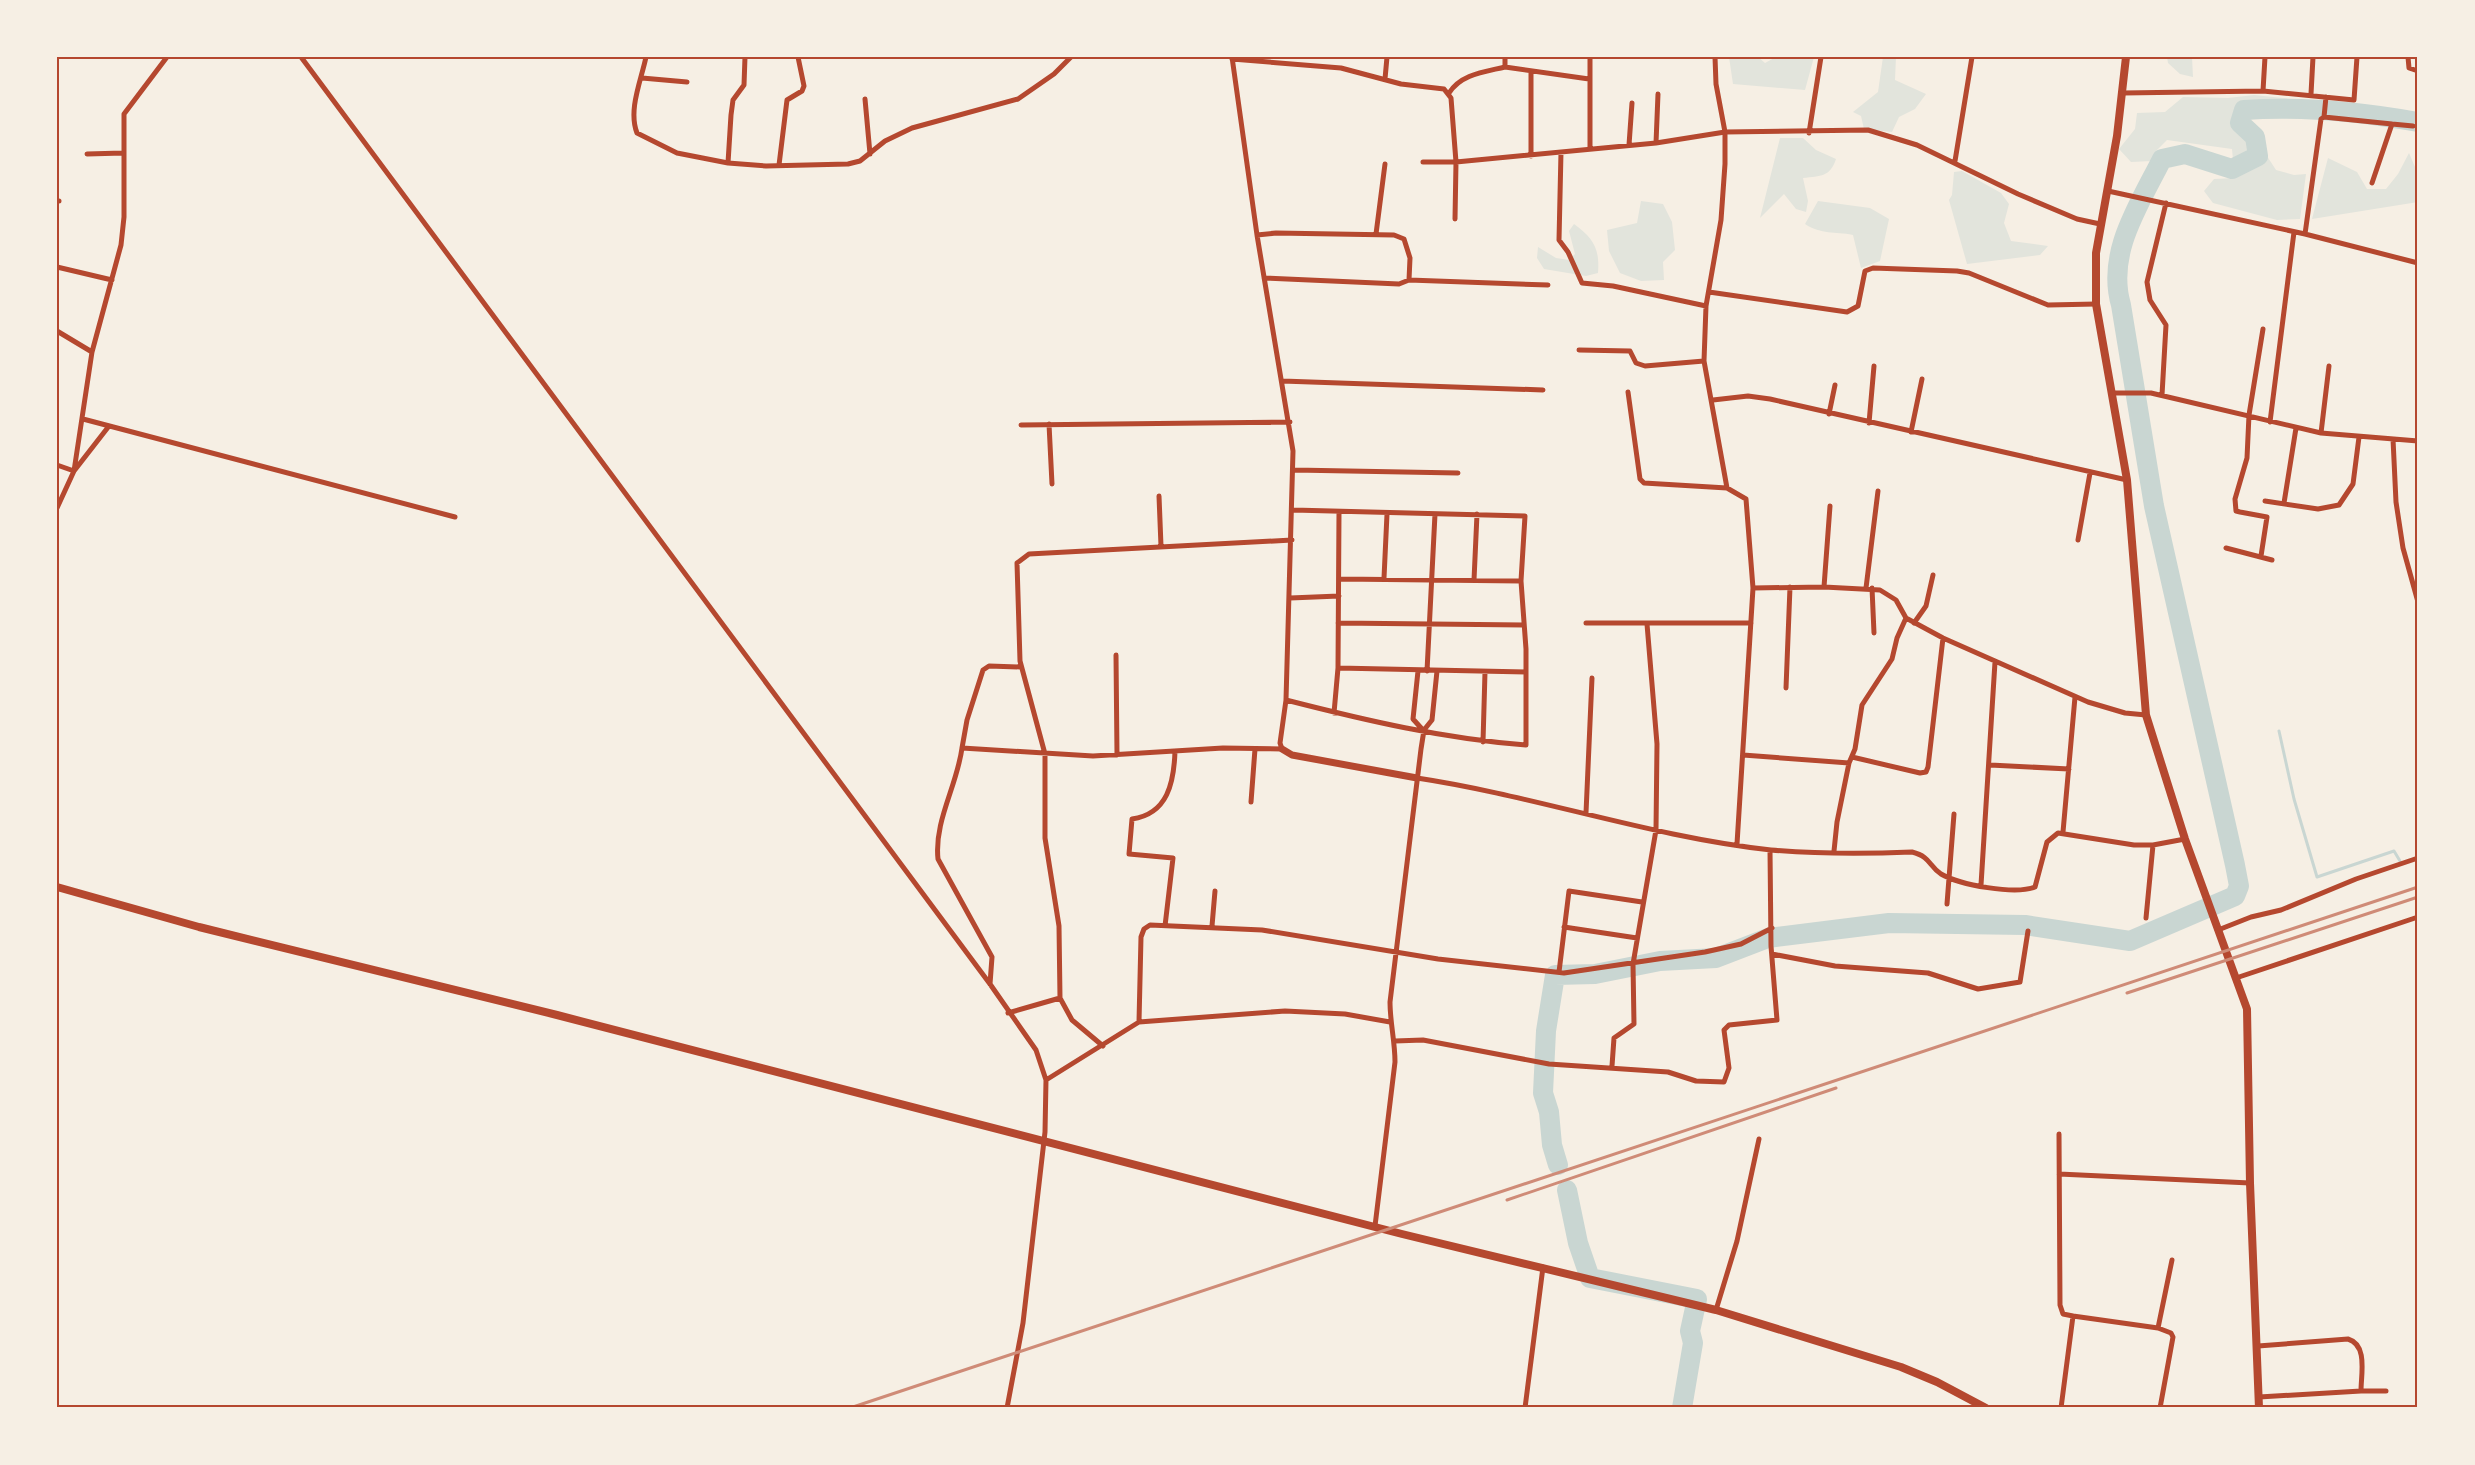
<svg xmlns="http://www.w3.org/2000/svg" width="2475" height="1465" font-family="'Archivo Narrow',sans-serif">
  <rect width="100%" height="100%" fill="#f6efe4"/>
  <path fill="#e2e4dc" d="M 1729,57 L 1758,57 L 1765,63 L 1776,57 L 1814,57 L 1805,90 L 1733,84 Z
    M 1883,57 L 1896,57 L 1895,80 L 1926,94 L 1915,109 L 1899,117 L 1892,132 L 1864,129 L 1861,116 L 1853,112 L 1878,92 Z
    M 2167,57 L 2192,57 L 2193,77 L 2180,74 L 2168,63 Z
    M 2254,95 L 2320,102 L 2317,113 L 2277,112 L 2249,104 L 2235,110 L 2234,125 L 2253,150 L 2249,156 L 2233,160 L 2232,149 L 2167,140 L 2156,151 L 2152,161 L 2131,162 L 2119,149 L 2135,129 L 2137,113 L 2165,112 L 2183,97 L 2228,98 Z
    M 1780,138 L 1803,138 L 1816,150 L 1836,159 C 1830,177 1821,176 1803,178 L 1808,201 L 1806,212 L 1796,209 L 1784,194 L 1760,218 Z
    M 2265,153 L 2276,170 L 2294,175 L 2306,174 L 2300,219 L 2277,220 L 2213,203 L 2204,191 L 2214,179 L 2235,178 Z
    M 2409,153 L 2418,174 L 2418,202 L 2312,219 L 2328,158 L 2357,172 L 2367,189 L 2386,189 L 2398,174 Z
    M 1962,171 L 2001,193 L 2009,204 L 2004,223 L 2011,241 L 2048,246 L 2040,255 L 1967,264 L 1949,200 L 1952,195 L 1954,172 Z
    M 1641,201 L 1663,204 L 1672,222 L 1675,250 L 1663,262 L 1664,280 L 1641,281 L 1620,273 L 1609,251 L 1607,230 L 1637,223 Z
    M 1818,201 L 1870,208 L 1889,219 L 1880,261 L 1861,268 L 1853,235 C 1834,231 1822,235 1805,224 Z
    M 1574,224 C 1593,238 1600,248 1598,273 L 1586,276 L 1544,269 L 1537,258 L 1538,247 L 1556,258 L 1569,260 L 1575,254 L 1569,231 Z"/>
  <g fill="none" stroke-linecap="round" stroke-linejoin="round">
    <path stroke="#c9d6d2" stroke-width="3" d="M 2279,731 L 2294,799 L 2317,877 L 2394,851 L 2400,861"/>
    <path stroke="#c9d6d2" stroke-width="20" d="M 1558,1165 L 1552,1145 L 1549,1112 L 1543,1093 L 1546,1031 L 1555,975 L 1595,974 L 1660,961 L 1716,958 L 1768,938 L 1889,923 L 2025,925 L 2130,941 L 2235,896 L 2239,886 L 2235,865 L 2154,506 L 2121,305 C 2106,253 2139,205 2162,159 L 2185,154 L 2232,169 L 2258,156 L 2255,137 L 2240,123 L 2244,110 C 2301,106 2362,112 2418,122
      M 1567,1190 L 1578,1243 L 1590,1278 L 1697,1299 L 1690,1331 L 1693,1343 L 1682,1408"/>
    <path stroke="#b5482f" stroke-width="5" d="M 301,57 L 990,984 L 1036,1050 L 1046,1080 L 1045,1132 L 1023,1323 L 1007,1408
      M 646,57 C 641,81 628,110 637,133 L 677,153 L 728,163 L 766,166 L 848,164 L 860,161 L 885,141 L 912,128 L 1018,99 L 1054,74 L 1071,57
      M 1715,57 L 1716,84 L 1725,132 L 1725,164 L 1721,220 L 1706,306 L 1704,361 L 1727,488
      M 2408,57 L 2409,68 L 2418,71
      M 1232,59 L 1341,68 L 1401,84 L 1444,89 L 1451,98 L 1456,162 L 1656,143 L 1725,132 L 1868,130 L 1917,145 L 2018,194 L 2077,219 L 2100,224
      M 1505,67 L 1589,79
      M 1531,72 L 1531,156
      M 642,78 L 687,82
      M 1385,79 L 1387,57
      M 2263,91 L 2265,57
      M 1449,93 C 1461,74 1484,72 1505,67 L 1505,57
      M 2123,93 L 2263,91 L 2354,100 L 2357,57
      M 2311,94 L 2313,57
      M 2326,97 L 2324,117 L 2392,124 L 2372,183
      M 865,99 L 870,154
      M 2392,124 L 2413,126
      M 1809,133 L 1821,57
      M 1656,143 L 1658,94
      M 1629,145 L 1632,103
      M 1590,148 L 1590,57
      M 1561,152 L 1559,240 L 1568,252 L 1582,283 L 1613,286 L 1706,306
      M 87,154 L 123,153
      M 1955,161 L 1972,57
      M 1423,162 L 1456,162 L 1455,219
      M 728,163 L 731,115 L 733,100 L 744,85 L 745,57
      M 779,165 L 787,100 L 802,91 L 804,86 L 798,57
      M 2108,191 L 2305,234 L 2418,263
      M 57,201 L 59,201
      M 1376,234 L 1385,164
      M 2305,234 L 2321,119 L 2324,117
      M 1257,235 L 1276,233 L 1394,235 L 1404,239 L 1410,258 L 1409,280
      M 57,267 L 112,280
      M 1264,278 L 1399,284 L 1409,280 L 1548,285
      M 1709,292 L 1847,312 L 1858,306 L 1865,271 L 1873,268 L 1957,271 L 1969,273 L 2048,305 L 2096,304
      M 57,331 L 92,352
      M 1579,350 L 1630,351 L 1636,363 L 1645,366 L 1704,361
      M 1282,381 L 1543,390
      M 1628,392 L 1640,479 L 1644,483 L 1727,488 L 1746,499 L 1753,588 L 1737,844
      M 2112,393 L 2151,393 L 2321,433 L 2418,441
      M 2162,395 L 2166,325 L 2150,300 L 2147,282 L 2166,203
      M 1713,400 L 1748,396 L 1770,399 L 2127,480
      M 1829,414 L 1835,385
      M 83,419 L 455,517
      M 2270,422 L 2294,232
      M 1869,423 L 1874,366
      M 1049,424 L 1052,484
      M 1021,425 L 1290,422
      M 1911,432 L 1922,379
      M 2321,433 L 2329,366
      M 2393,439 L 2396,502 L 2403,548 L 2418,602
      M 57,465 L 74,471 L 109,426
      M 1294,470 L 1458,473
      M 1159,496 L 1161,546
      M 2265,501 L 2318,509 L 2339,505 L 2353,484 L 2359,437
      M 2284,503 L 2296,428
      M 57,508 L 74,471 L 92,352 L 121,245 L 124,217 L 124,114 L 167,57
      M 2078,540 L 2090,473
      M 2226,548 L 2272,560
      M 2261,556 L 2267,517 L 2240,512 L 2236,511 L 2235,499 L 2247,458 L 2249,415 L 2263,329
      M 1384,578 L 1387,514
      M 1340,579 L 1521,581
      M 1474,580 L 1477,514
      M 1824,587 L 1830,506
      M 1753,588 L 1824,587 L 1880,590 L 1896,600 L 1906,618 L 1943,638 L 2088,702 L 2125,713 L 2146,715
      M 1866,588 L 1878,491
      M 1872,588 L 1874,633
      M 1290,598 L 1339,596
      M 1338,623 L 1524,625
      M 1586,623 L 1751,623
      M 1914,623 L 1926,606 L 1933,575
      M 1116,655 L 1117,755
      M 1338,668 L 1526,672
      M 1418,671 L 1413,719 L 1422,729
      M 1427,671 L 1435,514
      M 1786,688 L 1790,587
      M 1286,700 C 1364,720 1445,739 1526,745 L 1526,649 L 1521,581 L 1525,516 L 1293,510
      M 1334,713 L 1338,668 L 1339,512
      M 1483,742 L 1485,672
      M 962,748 L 967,720 L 983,670 L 989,666 L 1021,667
      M 1743,755 L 1849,763 L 1855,749 L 1862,705 L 1892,659 L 1897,638 L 1906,618
      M 1852,757 L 1920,773 L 1926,772 L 1928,767 L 1943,638
      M 1990,765 L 2069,769
      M 1417,778 C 1536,796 1651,837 1771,850 C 1817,854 1866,854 1912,852 C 1931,857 1928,865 1941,874 C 1960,885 2015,895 2035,887 L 2047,842 L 2058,833 L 2134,845 L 2153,845 L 2185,839
      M 1251,802 L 1255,749
      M 1586,813 L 1592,678
      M 2063,832 L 2075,697
      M 1834,851 L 1837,822 L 1849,763
      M 1981,885 L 1995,662
      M 1947,904 L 1954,814
      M 2146,918 L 2153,845
      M 1165,926 L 1173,858 L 1129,854 L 1132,819 C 1168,814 1174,782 1175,751
      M 1212,926 L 1215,891
      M 1564,927 L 1637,938
      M 2218,930 L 2251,917 L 2281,910 L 2356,879 L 2418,858
      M 1772,954 L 1835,966 L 1928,973 L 1978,989 L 2020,982 L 2028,931
      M 1559,972 L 1569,891 L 1642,902
      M 2236,978 L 2418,917
      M 990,984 L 992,957 L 938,859 C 934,821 957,786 962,748 L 1093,756 L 1223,748 L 1282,749 L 1280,743 L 1286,700 L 1293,451 L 1257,235 L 1232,57
      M 1008,1013 L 1060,998
      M 1139,1022 L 1141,937 L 1144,929 L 1150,925 L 1262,930 L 1438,959 L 1564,973 L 1705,952 L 1741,944 L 1772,928
      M 1395,1041 L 1423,1040 L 1549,1064 L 1668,1072 L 1696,1081 L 1724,1082 L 1729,1068 L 1724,1030 L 1729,1025 L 1777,1020 L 1771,946 L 1770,850
      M 1103,1046 L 1072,1020 L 1060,998 L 1059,926 L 1045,838 L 1045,754 L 1020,661 L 1017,563 L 1029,554 L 1292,540
      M 1612,1066 L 1614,1038 L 1634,1024 L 1633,964 L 1656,830 L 1657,744 L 1647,624
      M 1046,1080 L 1139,1022 L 1285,1011 L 1345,1014 L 1390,1022
      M 2059,1134 L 2060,1305 L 2063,1314 L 2073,1316 L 2061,1408
      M 2059,1174 L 2250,1183
      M 1375,1226 L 1395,1062 C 1395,1041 1390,1023 1390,1002 L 1421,749 L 1424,730 L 1432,720 L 1437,671
      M 1716,1310 L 1737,1241 L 1759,1139
      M 2073,1316 L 2158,1328 L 2171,1333 L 2173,1337 L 2160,1408
      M 2158,1328 L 2172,1260
      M 2258,1346 L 2348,1339 C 2368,1345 2361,1374 2361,1391 L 2386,1391
      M 2259,1397 L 2361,1391
      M 1525,1408 L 1543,1267"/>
    <path stroke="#b5482f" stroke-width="7" d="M 1282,749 L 1292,755 L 1417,778"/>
    <path stroke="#b5482f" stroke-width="8" d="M 2126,57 L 2117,136 L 2096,253 L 2096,304 L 2127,480 L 2146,715 L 2185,839 L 2247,1009 L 2250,1183 L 2259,1408
      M 57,887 L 199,927 L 557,1015 L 1402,1234 L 1716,1310 L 1901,1367 L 1937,1382 L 1986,1408"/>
    <path stroke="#cf8b77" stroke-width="3" d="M 2127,993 L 2418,897
      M 1507,1200 L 1836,1088
      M 850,1408 L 2418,887"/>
  </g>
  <rect width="2475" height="1465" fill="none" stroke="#f6efe4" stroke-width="117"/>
  <rect x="58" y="58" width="2358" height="1348" fill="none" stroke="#b5482f" stroke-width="2"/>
</svg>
